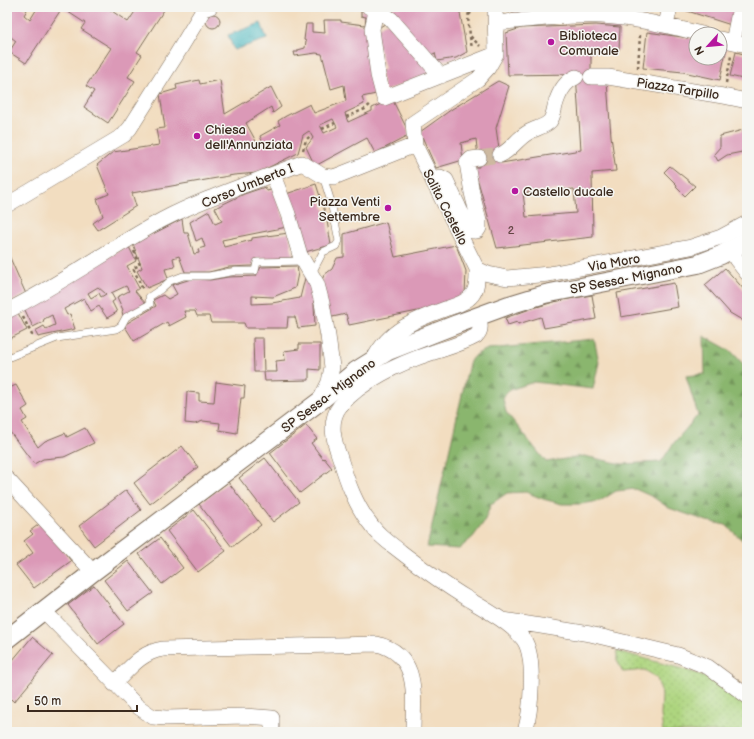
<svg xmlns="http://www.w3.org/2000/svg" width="754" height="739" font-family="'Balsamiq Sans',sans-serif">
  <defs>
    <pattern id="grass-dots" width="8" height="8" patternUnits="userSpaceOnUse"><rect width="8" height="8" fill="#aed57f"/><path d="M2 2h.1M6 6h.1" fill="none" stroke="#97b76d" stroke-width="1.8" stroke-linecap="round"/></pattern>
    <pattern id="forest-firs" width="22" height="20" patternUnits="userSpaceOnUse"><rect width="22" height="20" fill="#8ab66e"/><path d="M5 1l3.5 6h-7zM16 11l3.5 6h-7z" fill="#72945a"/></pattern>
    <pattern id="water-ripples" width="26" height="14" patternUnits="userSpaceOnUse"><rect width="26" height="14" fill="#48b7bf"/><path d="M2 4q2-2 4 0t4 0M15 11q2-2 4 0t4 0" fill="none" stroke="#3d959b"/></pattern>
  </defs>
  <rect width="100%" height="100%" fill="#f6f6f2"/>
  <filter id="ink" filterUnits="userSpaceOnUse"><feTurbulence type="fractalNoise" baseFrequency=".025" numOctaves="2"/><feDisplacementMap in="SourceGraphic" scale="8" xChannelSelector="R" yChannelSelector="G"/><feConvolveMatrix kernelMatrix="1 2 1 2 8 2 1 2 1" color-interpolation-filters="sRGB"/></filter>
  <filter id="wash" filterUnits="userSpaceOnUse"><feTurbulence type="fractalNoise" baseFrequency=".012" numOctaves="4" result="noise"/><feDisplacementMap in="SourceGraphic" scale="16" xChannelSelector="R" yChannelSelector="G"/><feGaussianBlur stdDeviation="0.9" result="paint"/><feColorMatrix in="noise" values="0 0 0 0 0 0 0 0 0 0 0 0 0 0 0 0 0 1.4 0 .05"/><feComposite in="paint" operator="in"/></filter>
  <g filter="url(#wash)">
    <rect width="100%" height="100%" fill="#f2ddc0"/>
    <path fill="url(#grass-dots)" stroke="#74804e" d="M 617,651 L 686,670 L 716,680 L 747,706 L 747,732 L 663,732 L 661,715 L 662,695 L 657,678 L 645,670 L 623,672 L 617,660 Z"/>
    <path fill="url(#forest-firs)" stroke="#627046" d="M 704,336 L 731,351 L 747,368 L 747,542 L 741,539 L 726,525 L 707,521 L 669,508 L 653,497 L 635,489 L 616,491 L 600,501 L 581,504 L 562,504 L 543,499 L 526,492 L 507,493 L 491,504 L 484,522 L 473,537 L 459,549 L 427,547 L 469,364 C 472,355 479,353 488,349 L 594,339 L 599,362 L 593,389 L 534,382 L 512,389 L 506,393 L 503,399 L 506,412 L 546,462 L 584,456 L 622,464 L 661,462 L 673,444 L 698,415 L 686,376 L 705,374 Z"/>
    <path fill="url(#water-ripples)" stroke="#42706e" d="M 261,23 L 267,39 L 234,50 L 228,35 Z"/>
    <g id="blocks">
      <path fill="#db99b7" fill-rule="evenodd" d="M 7,7 L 23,7 L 27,10 L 24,15 L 30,20 L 38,7 L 106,7 L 128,22 L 138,7 L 159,7 L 164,10 L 137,52 L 142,55 L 128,77 L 135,81 L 108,123 L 84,107 L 94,91 L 86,86 L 111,48 L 81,29 L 85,23 L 62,8 L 26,63 L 9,52 L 16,41 L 7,34 Z
        M 392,7 L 459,7 L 467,52 L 456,58 L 437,61 L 435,53 L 427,57 L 395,18 Z
        M 512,7 L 547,7 L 542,16 L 512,12 Z
        M 675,7 L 736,7 L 731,25 Z
        M 361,10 L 373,12 L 376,94 L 362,97 L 364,104 L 345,113 L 346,117 L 348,122 L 372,111 L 372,108 L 392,99 L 410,135 L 375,153 L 367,138 L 315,166 L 306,147 L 313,138 L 309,131 L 303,135 L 298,153 L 257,173 L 234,175 L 132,193 L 136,206 L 98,230 L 93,223 L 103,216 L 97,199 L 109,194 L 97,165 L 113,152 L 159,145 L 156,129 L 165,128 L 160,94 L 177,89 L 176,85 L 199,80 L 200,84 L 220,80 L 225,114 L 271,87 L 281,107 L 273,113 L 271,107 L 246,123 L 258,145 L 263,143 L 260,136 L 280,125 L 278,121 L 286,116 L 310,104 L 314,113 L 346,101 L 344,85 L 331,89 L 322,54 L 316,53 L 295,56 L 294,52 L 298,52 L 298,50 L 305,48 L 306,41 L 304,40 L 306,24 L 312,24 L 312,32 L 325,33 L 324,20 L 341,20 L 341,22 L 365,25 L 366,17 L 361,16 ZM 333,119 L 337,127 L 324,133 L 320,125 Z
        M206 21a7 7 0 1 1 14 0a7 7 0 1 1-14 0Z
        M 388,22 L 433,72 L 385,91 L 380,71 L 385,69 L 375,33 L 375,30 Z
        M 596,25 L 620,27 L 619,50 L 611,49 L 611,53 L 591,51 L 591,77 L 607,82 L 611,136 L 616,171 L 592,173 L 593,237 L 497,248 L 474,167 L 479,167 L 476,139 L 461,143 L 463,160 L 436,168 L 420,132 L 452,109 L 498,81 L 509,86 L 496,128 L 501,163 L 581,150 L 576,74 L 508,75 L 506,33 L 521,28 ZM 574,189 L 576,213 L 526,217 L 523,193 Z
        M 647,32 L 696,39 L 696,58 L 720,58 L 720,44 L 727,46 L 720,80 L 683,72 L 643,68 Z
        M 736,52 L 747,55 L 747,80 L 730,76 Z
        M 747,129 L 747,151 L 727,155 L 718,161 L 714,154 L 720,147 L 720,136 Z
        M 670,166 L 695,186 L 685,196 L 676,187 L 677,185 L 664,172 Z
        M 316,184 L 326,215 L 331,245 L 305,252 L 283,195 Z
        M 265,187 L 267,191 L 274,189 L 287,227 L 222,240 L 224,247 L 252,240 L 252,238 L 289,233 L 293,256 L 290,258 L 256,259 L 252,266 L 229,267 L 209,272 L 185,272 L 179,256 L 173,258 L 175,267 L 165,269 L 168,279 L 147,288 L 137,271 L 142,268 L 133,244 L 182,219 L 184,233 L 188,233 L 194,254 L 199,253 L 198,249 L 205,247 L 202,238 L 196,241 L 190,222 L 209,211 L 215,224 L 222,221 L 215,208 L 244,194 Z
        M 386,222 L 395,257 L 456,245 L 466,271 L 465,295 L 452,304 L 349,325 L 346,314 L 328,318 L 320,285 L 324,275 L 332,269 L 337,258 L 344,257 L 344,234 Z
        M 128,245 L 136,261 L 127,266 L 139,288 L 135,291 L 146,304 L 123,316 L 122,311 L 123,310 L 117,297 L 129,291 L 126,286 L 111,293 L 115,300 L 112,302 L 117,312 L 107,318 L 99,306 L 91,311 L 84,298 L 64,309 L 67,315 L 70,314 L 75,329 L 38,337 L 35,331 L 44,326 L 46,329 L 55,325 L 52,315 L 44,319 L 43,322 L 33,327 L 24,308 ZM 98,287 L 106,294 L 101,297 L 99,293 L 91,298 L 88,293 Z
        M 7,251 L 26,294 L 7,304 Z
        M 297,266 L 298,273 L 295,288 L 273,297 L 252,296 L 252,304 L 272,303 L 300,298 L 306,274 L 313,284 L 315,326 L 298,328 L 295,317 L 288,317 L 287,328 L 246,328 L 244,323 L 211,323 L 209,316 L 197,316 L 195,311 L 184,311 L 186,317 L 169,326 L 167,322 L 134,341 L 124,325 L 156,306 L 153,300 L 163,295 L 168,299 L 177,294 L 172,285 L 191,279 L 210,280 L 228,277 L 256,276 L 261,267 Z
        M 725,268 L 747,293 L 747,323 L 730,313 L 705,285 Z
        M 674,283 L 678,307 L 621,317 L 617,293 Z
        M 592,295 L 596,319 L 544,328 L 541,317 L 518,324 L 517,322 L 508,325 L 505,318 L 530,309 L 557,301 Z
        M 17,311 L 27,330 L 7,340 L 7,316 Z
        M 253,338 L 263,338 L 264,372 L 254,372 Z
        M 299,344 L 320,344 L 320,370 L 309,369 L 309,380 L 265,381 L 264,372 L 277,372 L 276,361 L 285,360 L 284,351 L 299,349 Z
        M 216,382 L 245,386 L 244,398 L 241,398 L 237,433 L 219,430 L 220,423 L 203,421 L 195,424 L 185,423 L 187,392 L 199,393 L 199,401 L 214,402 Z
        M 16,385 L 28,406 L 22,410 L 27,419 L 22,422 L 38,447 L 45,441 L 65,433 L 67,437 L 85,428 L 94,443 L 64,457 L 43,459 L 34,464 L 7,428 L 7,389 Z
        M 306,425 L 317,439 L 311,443 L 323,459 L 324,458 L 332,468 L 300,493 L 270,453 Z
        M 182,446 L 198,467 L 150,504 L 134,483 Z
        M 265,458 L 299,502 L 273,522 L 239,478 Z
        M 228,482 L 261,525 L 232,547 L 199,504 Z
        M 126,490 L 141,510 L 94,546 L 79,526 Z
        M 194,510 L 226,551 L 198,572 L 167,531 Z
        M 42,522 L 71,561 L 34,588 L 16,565 L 33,553 L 24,541 L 33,534 L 30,531 Z
        M 160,538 L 183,568 L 162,584 L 139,554 Z
        M 128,561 L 153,593 L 128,611 L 104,580 Z
        M 94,585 L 124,624 L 98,644 L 68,605 Z
        M 32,637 L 53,655 L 14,702 L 11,699 L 7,704 L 7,667 Z"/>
    </g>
  </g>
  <g filter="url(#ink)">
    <use href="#blocks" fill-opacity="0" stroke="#7b6957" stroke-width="1"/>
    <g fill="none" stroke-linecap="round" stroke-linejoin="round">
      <path stroke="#cdb9a0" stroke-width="15" stroke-dasharray="15 8" stroke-linecap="butt" d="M 479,158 L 500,155"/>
      <g stroke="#7b6957" stroke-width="8">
        <path id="service" d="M 312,273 L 323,252 L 336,246 L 339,241 L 331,202 L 323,176
          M 7,358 L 57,338 L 116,329 L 121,326 L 126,317 L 150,304 L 149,297 L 161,289 L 170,281 L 183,276 L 209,276 L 236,271 L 255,271 L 257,262 L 303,261"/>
      </g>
      <g stroke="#7b6957" stroke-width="16">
        <path id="minor" d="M 369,7 L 377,9 L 391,19 L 441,76
          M 377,7 L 372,29 L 378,75 L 384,98 L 496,54
          M 496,23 C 531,20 567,14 602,16 C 636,18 669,26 702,34
          M 666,25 L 670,7
          M 720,39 L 747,45
          M 733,42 L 740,7
          M 591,77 L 608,77 L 723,96 L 747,101
          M 500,155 C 512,150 517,138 529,132 C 535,128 545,127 550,121 C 553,117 554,111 555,106 C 558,95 564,82 576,77
          M 273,175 L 288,214 L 300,255 L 317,284 L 322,303 L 328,336 L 332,367 L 329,382 L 320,400
          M 433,180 L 440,177 L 446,180 L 467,225 C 470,229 472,232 477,231 L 479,228 L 479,221 L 472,193 L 467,163 L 471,159 L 479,158
          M 7,205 L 124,135 L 130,128 L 175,57 L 204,9 L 210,7
          M 732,250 L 736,259 L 747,273
          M 477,269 L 488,274 L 507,278 L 549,274 L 691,247 L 721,237 L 747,223
          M 7,311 C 61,284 109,249 162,220 C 206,197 255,182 302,163 L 323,176 L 334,177 L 415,145 L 413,123 L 478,79 L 488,68 L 496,54 L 495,7
          M 477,317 C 481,324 482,330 476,336 C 462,344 446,348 431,353 C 400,363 361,381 340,406 C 328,421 334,442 340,458 C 347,481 356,507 372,526 C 380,537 391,544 401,552 C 423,569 445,585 468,599 C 485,609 512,624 524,640 C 536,658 531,711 525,732
          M 374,359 C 388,330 417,319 445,309 C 454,306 466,303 472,295 C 478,288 477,278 477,269 L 415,145
          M 7,479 L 93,572
          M 44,611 L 137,706 L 153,717 L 166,718 L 245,716 L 272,718 L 272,732
          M 503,620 L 590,634 L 678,655 L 708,667 L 747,696
          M 114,684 C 129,669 141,652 163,649 L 377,644 C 421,655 413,697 413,732"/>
      </g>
      <g stroke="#7b6957" stroke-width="20">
        <path id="tertiary" d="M 7,639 L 93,572 L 320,401 L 356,371 L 388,351 L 457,324 L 509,305 L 545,294 L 698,264 L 721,255 L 747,241"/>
      </g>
      <path stroke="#7b6957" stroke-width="2.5" stroke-dasharray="3 3" stroke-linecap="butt" d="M 470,7 L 468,17 L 470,36 L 480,46
        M 469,15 L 476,7
        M 470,37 L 472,48
        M 638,68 L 640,35
        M 726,83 L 731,56
        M 346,117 L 365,109 L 372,103
        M 322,129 L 335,123
        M 303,150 L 306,140 L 311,135
        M 134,251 L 140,265 L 133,268 L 143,290
        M 23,317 L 32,335 L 29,337"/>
      <use href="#service" stroke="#fff" stroke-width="7"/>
      <use href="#minor" stroke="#fff" stroke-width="15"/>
      <use href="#tertiary" stroke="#fff" stroke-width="18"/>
    </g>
  </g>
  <g fill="#b5179e" stroke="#f6f6f2" stroke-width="1.5">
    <circle cx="551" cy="42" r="4"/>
    <circle cx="197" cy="136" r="4"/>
    <circle cx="515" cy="191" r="4"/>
    <circle cx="388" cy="208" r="4"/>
  </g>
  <g text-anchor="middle" stroke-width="3" stroke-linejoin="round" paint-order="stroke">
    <g font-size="11" fill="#634644">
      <text x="511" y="234">2</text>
    </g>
    <g font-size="13" fill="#3b2a1e" stroke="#f6f6f2" text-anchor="start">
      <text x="559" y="40">Biblioteca<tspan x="559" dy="15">Comunale</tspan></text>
      <text x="205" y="134">Chiesa<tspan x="205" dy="15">dell'Annunziata</tspan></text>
      <text x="523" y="196">Castello ducale</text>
      <text x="380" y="206" text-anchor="end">Piazza Venti<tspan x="380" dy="15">Settembre</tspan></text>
    </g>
    <g font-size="13" fill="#3b2a1e" stroke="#f6f6f2">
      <text transform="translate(678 88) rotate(9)" y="5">Piazza Tarpillo</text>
      <text transform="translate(247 185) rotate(-22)" y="5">Corso Umberto I</text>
      <text transform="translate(446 207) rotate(63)" y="5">Salita Castello</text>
      <text transform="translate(614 262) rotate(-10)" y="5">Via Moro</text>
      <text transform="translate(626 278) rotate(-11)" y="5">SP Sessa- Mignano</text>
      <text transform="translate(328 395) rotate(-37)" y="5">SP Sessa- Mignano</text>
    </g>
  </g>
  <rect width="754" height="739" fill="none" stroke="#f6f6f2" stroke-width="24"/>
  <g transform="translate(708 46) rotate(243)"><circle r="19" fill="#f6f6f2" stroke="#aba49d"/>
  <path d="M0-3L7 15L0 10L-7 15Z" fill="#b5179e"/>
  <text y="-6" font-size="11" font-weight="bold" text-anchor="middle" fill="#3b2a1e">N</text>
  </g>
  <path d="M28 705v6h109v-6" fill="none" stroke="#3b2a1e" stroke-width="2"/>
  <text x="34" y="705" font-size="12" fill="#3b2a1e" stroke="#f6f6f2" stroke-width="3" paint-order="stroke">50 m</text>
</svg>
